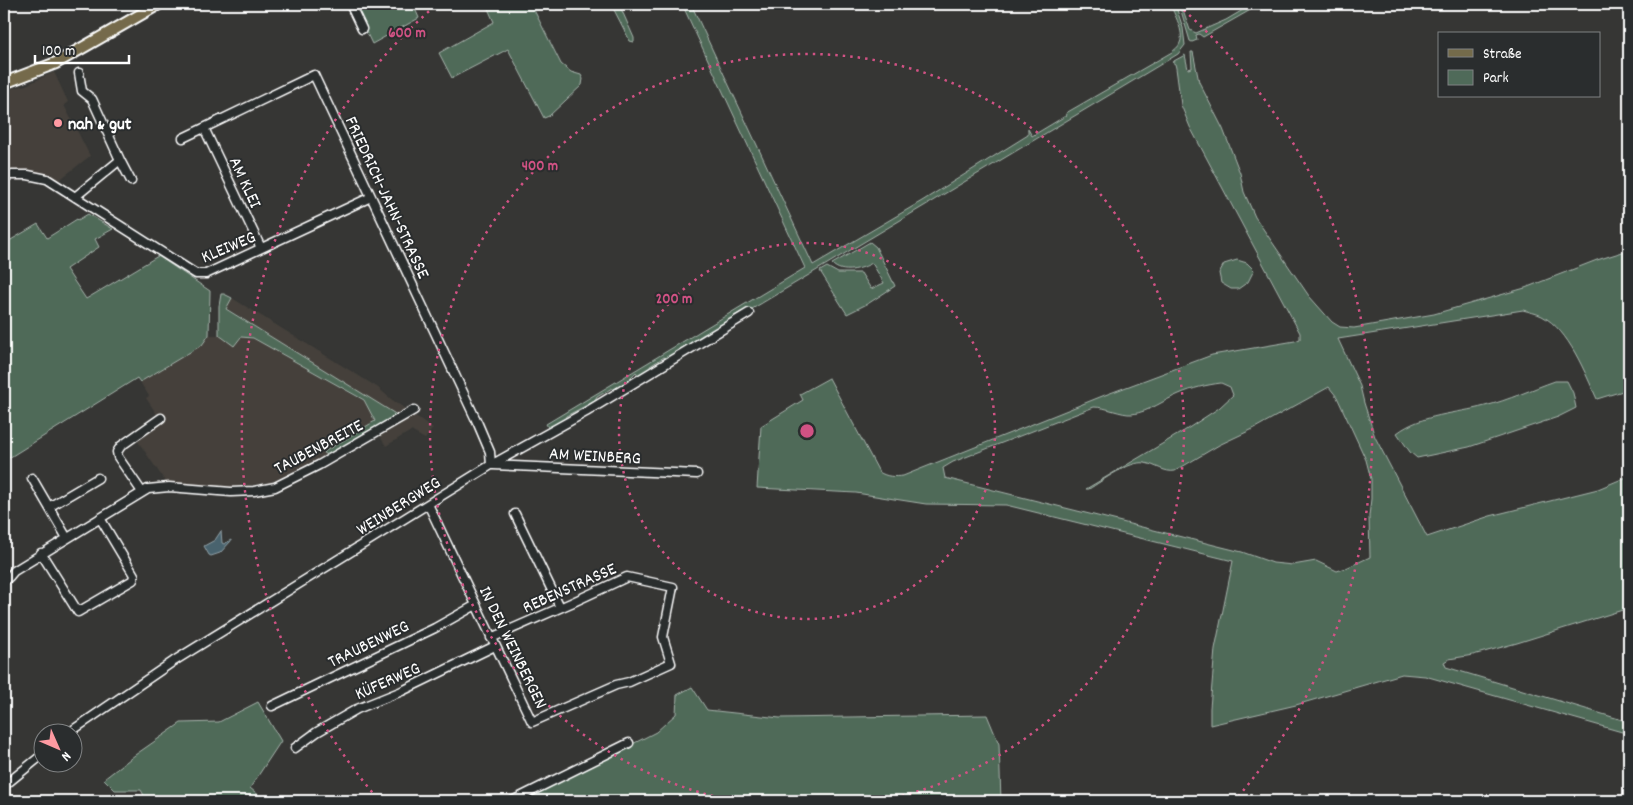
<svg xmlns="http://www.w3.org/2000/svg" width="1633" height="805" font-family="Dekko,sans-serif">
  <rect width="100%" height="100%" fill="#363634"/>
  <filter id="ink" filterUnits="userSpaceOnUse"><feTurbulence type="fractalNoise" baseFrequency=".02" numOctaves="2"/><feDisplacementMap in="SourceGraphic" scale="10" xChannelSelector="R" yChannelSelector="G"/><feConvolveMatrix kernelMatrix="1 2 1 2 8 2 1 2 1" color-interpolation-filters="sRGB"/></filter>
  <g filter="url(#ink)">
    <path fill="#44403b" d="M 54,72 L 68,102 L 64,105 L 90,156 L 58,181 L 28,171 L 10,171 L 4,158 L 4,90 L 26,85 Z
      M 232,298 L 377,387 L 391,399 L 433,428 L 425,439 L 411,431 L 386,446 L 375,428 L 397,416 L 226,308 Z
      M 209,335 L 219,335 L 234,346 L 241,337 L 253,338 L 364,401 L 376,421 L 324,452 L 326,456 L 271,482 L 239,487 L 198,486 L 167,484 L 137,440 L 162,422 L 146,398 L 149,396 L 140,382 L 202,345 Z"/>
    <path fill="#4f6a59" stroke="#a7b4ac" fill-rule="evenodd" d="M 353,4 L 413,4 L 419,18 L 372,44 Z
      M 486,4 L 531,4 L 561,64 L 571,72 L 581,75 L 583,79 L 582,85 L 549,116 L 544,118 L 508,49 L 452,78 L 439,53 L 494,22 Z
      M 611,4 L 619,4 L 634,38 L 634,42 L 630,41 Z
      M 682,4 L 691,4 L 813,265 L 922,201 L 1028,135 L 1028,129 L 1032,136 L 1067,115 L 1066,113 L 1172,52 C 1174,50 1179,47 1180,43 C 1185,32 1174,14 1170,4 L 1175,4 L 1183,28 L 1185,45 L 1178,54 L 752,309 L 744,313 L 741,312 L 734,316 L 732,320 L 707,335 L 704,334 L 695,340 L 690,346 L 667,360 L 664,357 L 650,366 L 651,369 L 639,376 L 636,372 L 631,377 L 632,381 L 615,391 L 612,388 L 597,397 L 595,401 L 566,416 L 565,420 L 549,429 L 546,424 L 805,268 Z
      M 1179,4 L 1181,4 L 1190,30 L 1196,33 L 1226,20 L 1253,4 L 1261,4 L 1203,37 L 1199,34 L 1196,35 L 1197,40 L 1192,42 L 1190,41 Z
      M 1191,52 L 1193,52 L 1199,82 L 1223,129 L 1240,173 L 1244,192 L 1255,217 L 1309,296 L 1332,322 L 1340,327 L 1354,328 L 1434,314 L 1525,288 L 1597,260 L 1629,250 L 1629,389 L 1597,399 C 1585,373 1569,330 1542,316 C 1536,313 1529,312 1523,310 L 1338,339 L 1360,386 L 1364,403 L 1375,437 L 1427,537 L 1490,516 L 1598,489 L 1629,476 L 1629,608 L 1517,643 L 1473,655 L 1449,659 L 1444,662 L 1446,667 L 1629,722 L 1629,734 L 1425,676 L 1402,674 L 1296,705 L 1210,725 L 1210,708 L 1215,649 L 1233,561 L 1006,505 L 926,504 L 856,493 L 757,488 L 761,426 L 803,400 L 800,394 L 829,378 L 879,472 C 887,477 894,477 903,476 L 1105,395 L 1212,355 L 1295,341 L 1300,339 L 1300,333 L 1190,127 L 1181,105 L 1176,68 L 1175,64 L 1172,62 L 1185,55 L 1188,69 L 1192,68 ZM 1221,383 L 1230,387 L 1233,395 L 1219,408 L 1184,431 L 1086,489 L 1089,489 C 1102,481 1130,460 1145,463 C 1156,465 1165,473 1175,471 L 1219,445 L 1253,429 L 1329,387 L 1337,397 L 1366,460 L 1371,479 L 1371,499 L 1369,516 L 1370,557 L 1346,568 L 1337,571 L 1316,561 L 1293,565 L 1273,563 L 1242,552 L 945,478 L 943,468 L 953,462 L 1094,407 C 1106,407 1122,415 1132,414 C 1149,412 1164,400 1179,394 C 1193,388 1206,385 1221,383 Z
      M 88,214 L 113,229 L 95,239 L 99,247 L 66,269 L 86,299 L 158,256 L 210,291 L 209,335 L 202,345 L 140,382 L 137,378 L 4,461 L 4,244 L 38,224 L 47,238 L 77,219 L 78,220 Z
      M 870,242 L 876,247 L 895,286 L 869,303 L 847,314 L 820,271 L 827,267 L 838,273 L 861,273 L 871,289 L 884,283 L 872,263 C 862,269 842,275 832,264 Z
      M 1237,260 L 1247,263 L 1254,270 L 1248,282 L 1238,289 L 1231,289 L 1221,283 L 1219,273 L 1224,264 Z
      M 221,294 L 224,294 L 232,298 L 226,309 L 397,415 L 326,456 L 324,452 L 375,421 L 364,400 L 253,338 L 241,337 L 234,346 L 219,335 L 219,306 Z
      M 1555,381 L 1567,381 L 1573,393 L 1576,408 L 1558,417 L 1469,447 L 1417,458 L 1410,452 L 1397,433 C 1422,414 1456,414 1485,406 C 1509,400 1532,389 1555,381 Z
      M 692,687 L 707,710 L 780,718 L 987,715 L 999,744 L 1001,801 L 521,801 L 656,732 L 676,714 L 677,695 Z
      M 258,702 L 281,741 L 250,788 L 266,801 L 147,801 L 141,790 L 115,790 L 104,779 L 135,755 L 181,723 L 219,722 Z"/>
    <path fill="#4a646e" stroke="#92a2a8" d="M 221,531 L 222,543 L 224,544 L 231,540 L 231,541 L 220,553 L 211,556 L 209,555 L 204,546 L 215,540 Z"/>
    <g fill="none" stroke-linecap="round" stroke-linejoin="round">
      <g stroke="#fff" stroke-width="11">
        <path id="minor" d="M 350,4 L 362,29
          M 204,128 L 261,248
          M 183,138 L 314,75 L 478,424 L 490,452 L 491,465
          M 120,160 L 131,181
          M 4,175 L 28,175 L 47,179 L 196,274 L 206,274 L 371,197
          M 75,197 L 120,160 L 92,99 L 82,91 L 79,73
          M 493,465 L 697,474
          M 32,478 L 67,538
          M 142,492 L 118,457 L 117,452 L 121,446 L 161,418
          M 428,504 L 532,722 L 616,685 L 629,682 L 671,663 L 663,637 L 673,587 L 627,577 L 571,603 L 491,638
          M 49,507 L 98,478
          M 515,514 L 560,607
          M 41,553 L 78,612 L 133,580 L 134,575 L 100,518
          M 4,581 L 9,577 L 14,571 L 148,489 L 169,487 L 231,492 L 254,491 L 275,487 L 319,465 L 414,410
          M 272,706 L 435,628 L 476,605
          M 70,732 L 174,661 L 491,465 L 586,412 L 749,313
          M 295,748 L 317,732 L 357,709 L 402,691 L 495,646
          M 4,786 L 42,755
          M 512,801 L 629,743"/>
      </g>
      <g stroke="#fff" stroke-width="14">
        <path id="major" d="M 4,83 L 56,63 L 159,4"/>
      </g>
      <use href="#minor" stroke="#2a2d2e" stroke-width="8"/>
      <use href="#major" stroke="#746b4b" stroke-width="10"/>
    </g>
  </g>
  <g fill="none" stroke="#d15284" stroke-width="2.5" stroke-dasharray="2.5 5">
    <circle cx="807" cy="431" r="188"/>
    <path d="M735 801A377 377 0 1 1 879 801"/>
    <path d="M377 798A565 565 0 0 1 436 5M1178 5A565 565 0 0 1 1237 798"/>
  </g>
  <circle fill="#ff9aa2" stroke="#2a2d2e" stroke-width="2" cx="58" cy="123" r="5"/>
  <g text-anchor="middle" stroke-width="4" stroke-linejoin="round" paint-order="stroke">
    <g font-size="18" font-weight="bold" fill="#fff" stroke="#2a2d2e" text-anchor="start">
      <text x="68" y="129">nah &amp; gut</text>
    </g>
    <g font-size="18" fill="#fff" stroke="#2a2d2e">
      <text transform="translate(246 182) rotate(65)" y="6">AM KLEI</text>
      <text transform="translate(388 197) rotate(65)" y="6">FRIEDRICH-JAHN-STRASSE</text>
      <text transform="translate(228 246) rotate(-23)" y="6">KLEIWEG</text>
      <text transform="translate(318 446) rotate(-28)" y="6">TAUBENBREITE</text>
      <text transform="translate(595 455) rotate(3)" y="6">AM WEINBERG</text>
      <text transform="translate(398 505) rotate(-32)" y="6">WEINBERGWEG</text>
      <text transform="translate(569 587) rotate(-24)" y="6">REBENSTRASSE</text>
      <text transform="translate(368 643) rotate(-26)" y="6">TRAUBENWEG</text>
      <text transform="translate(514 647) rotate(64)" y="6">IN DEN WEINBERGEN</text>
      <text transform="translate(387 680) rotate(-24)" y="6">KÜFERWEG</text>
    </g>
  </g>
  <circle cx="807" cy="431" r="8" fill="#d15284" stroke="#2a2d2e" stroke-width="2.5"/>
  <g font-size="15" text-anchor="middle" font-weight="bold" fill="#d15284" stroke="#2a2d2e" stroke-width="4" stroke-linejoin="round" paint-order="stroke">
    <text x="407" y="37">600 m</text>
    <text x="540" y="170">400 m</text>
    <text x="674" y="303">200 m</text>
  </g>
  <rect width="1633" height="805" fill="none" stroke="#2a2d2e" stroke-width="20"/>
  <rect x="10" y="10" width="1613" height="785" fill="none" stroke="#fff" stroke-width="2" filter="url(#ink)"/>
  <rect x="1438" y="32" width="162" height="65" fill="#2a2d2e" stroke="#7f8182"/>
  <rect x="1448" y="49" width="25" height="8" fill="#746b4b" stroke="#7f8182"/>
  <text x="1483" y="58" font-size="15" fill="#ffffff">Straße</text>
  <rect x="1448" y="70" width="25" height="15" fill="#4f6a59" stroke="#7f8182"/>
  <text x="1483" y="82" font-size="15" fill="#ffffff">Park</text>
  <g transform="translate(58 748) rotate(135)"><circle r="24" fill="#2a2d2e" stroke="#7f8182"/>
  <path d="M0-4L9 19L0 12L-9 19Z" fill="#ff9aa2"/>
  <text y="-8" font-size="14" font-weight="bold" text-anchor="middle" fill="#ffffff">N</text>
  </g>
  <path d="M35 55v8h94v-8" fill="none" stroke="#ffffff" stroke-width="2.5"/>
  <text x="42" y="55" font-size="15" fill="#ffffff" stroke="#2a2d2e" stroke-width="4" paint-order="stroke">100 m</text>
</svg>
